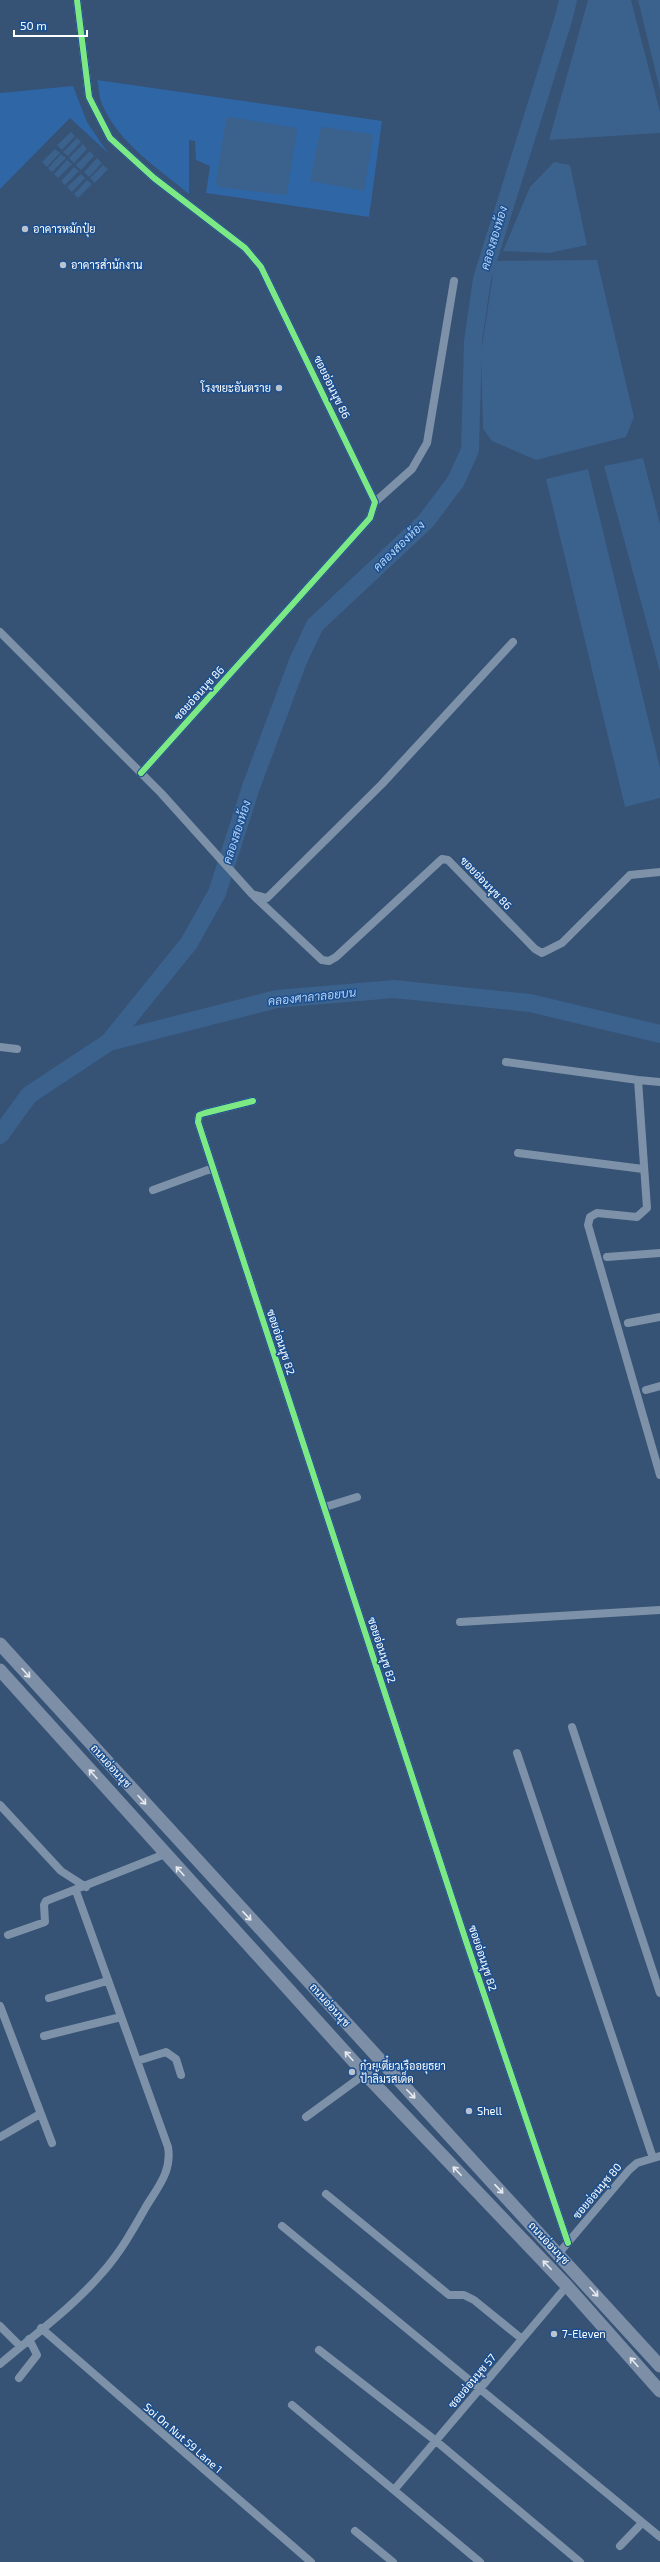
<svg xmlns="http://www.w3.org/2000/svg" width="660" height="2562" font-family="'Exo 2',Sarabun,sans-serif">
  <rect width="100%" height="100%" fill="#365274"/>
  <path fill="#2f66a5" d="M 97,80 L 382,121 L 369,217 L 206,193 L 210,166 L 196,160 L 195,141 L 189,140 L 189,194 C 158,168 118,143 102,104 C 99,97 99,88 97,80 Z
    M 73,86 L 87,122 L 108,153 L 70,118 L 0,189 L 0,93 Z"/>
  <path fill="#3b618d" d="M 588,0 L 631,0 L 660,112 L 660,133 L 549,140 Z
    M 638,0 L 660,0 L 660,90 Z
    M 229,117 L 296,128 L 297,131 L 287,193 L 285,195 L 219,187 L 216,182 L 226,119 Z
    M 321,127 L 371,134 L 373,137 L 364,191 L 310,181 Z
    M 71,132 L 75,136 L 62,150 L 57,145 Z
    M 77,138 L 81,142 L 68,156 L 63,152 Z
    M 83,144 L 87,149 L 74,163 L 69,158 Z
    M 55,149 L 60,153 L 47,167 L 42,162 Z
    M 90,151 L 94,156 L 81,170 L 76,165 Z
    M 61,154 L 66,158 L 52,172 L 48,168 Z
    M 97,158 L 102,163 L 89,177 L 84,172 Z
    M 67,160 L 72,164 L 58,178 L 54,174 Z
    M 554,162 L 570,165 L 587,245 L 549,253 L 503,251 L 530,187 Z
    M 103,165 L 108,169 L 95,183 L 90,178 Z
    M 74,167 L 79,171 L 65,185 L 61,181 Z
    M 81,174 L 85,178 L 72,192 L 67,187 Z
    M 87,180 L 92,184 L 78,198 L 74,194 Z
    M 597,260 L 634,417 L 626,437 L 536,460 L 492,441 L 483,429 L 481,353 L 495,261 Z
    M 643,458 L 660,524 L 660,672 L 604,466 Z
    M 588,469 L 660,768 L 660,798 L 625,807 L 546,479 Z"/>
  <g fill="none" stroke-linecap="round" stroke-linejoin="round">
    <path stroke="#3b618d" stroke-width="18" d="M 109,1042 L 189,943 L 217,893 L 251,787 L 298,661 L 315,625 L 426,521 L 456,481 L 470,450 L 473,341 L 482,279 L 564,17 L 568,0
      M 0,1135 L 29,1095 L 109,1042 L 277,999 L 394,989 L 530,1003 L 660,1034"/>
    <path stroke="#7d92a8" stroke-width="8" d="M 77,0 L 89,97 L 110,138 L 154,178 L 245,248 L 261,267 L 375,502 L 370,518 L 141,773
      M 375,502 L 412,469 L 427,443 L 454,281
      M 0,632 L 161,793 L 252,894 L 267,898 L 382,784 L 513,642
      M 254,896 L 322,960 L 329,961 L 336,957 L 442,859 L 448,860 L 535,949 L 542,953 L 562,943 L 630,875 L 660,872
      M 0,1047 L 17,1049
      M 506,1062 L 638,1080
      M 660,1082 L 638,1080 L 647,1208 L 637,1217 L 597,1213 L 590,1217 L 588,1225 L 660,1475
      M 253,1101 L 205,1113 L 199,1115 L 198,1122 L 466,1941 L 568,2243
      M 518,1153 L 643,1169
      M 153,1190 L 213,1168
      M 607,1257 L 660,1253
      M 628,1323 L 660,1317
      M 646,1390 L 660,1386
      M 325,1507 L 357,1497
      M 460,1622 L 660,1610
      M 572,1727 L 660,1993
      M 517,1753 L 653,2158
      M 0,1805 L 61,1871 L 86,1887
      M 8,1935 L 45,1922 L 44,1905 L 46,1901 L 165,1854
      M 49,1998 L 107,1981
      M 0,2006 L 52,2143
      M 44,2036 L 121,2017
      M 137,2061 L 166,2052 L 176,2059 L 181,2075
      M 306,2117 L 365,2074
      M 0,2137 L 40,2114
      M 326,2194 L 449,2295 L 464,2295 L 474,2300 L 522,2339
      M 282,2226 L 660,2537
      M 559,2253 L 629,2170 L 637,2163 L 660,2156
      M 0,2326 L 20,2346
      M 41,2328 L 311,2562
      M 319,2350 L 436,2441 L 580,2562
      M 0,2364 C 34,2335 73,2307 102,2273 C 120,2253 134,2228 147,2205 C 159,2186 172,2170 168,2147 L 76,1891
      M 19,2378 L 37,2355 L 29,2339
      M 292,2405 L 480,2562
      M 394,2490 L 567,2286
      M 355,2531 L 393,2562
      M 620,2546 L 642,2523"/>
    <path stroke="#7d8ea7" stroke-width="13" d="M 0,1644 L 660,2366
      M 0,1670 L 365,2074 L 567,2286 L 660,2391"/>
    <g stroke="#1b4f8f" stroke-width="8">
      <path id="cycleway" d="M 77,0 L 89,97 L 110,138 L 154,178 L 245,248 L 261,267 L 375,502 L 370,518 L 141,773
        M 253,1101 L 205,1113 L 199,1115 L 198,1122 L 466,1941 L 568,2243"/>
    </g>
    <use href="#cycleway" stroke="#7ce984" stroke-width="6"/>
  </g>
  <defs><path id="oneway-shaft" d="M-6 0H5M1.5-3L5.5 0L1.5 3" fill="none" stroke-width="1.6" stroke-linecap="round" stroke-linejoin="round"/></defs>
  <g stroke="#e5e8ed">
    <use href="#oneway-shaft" transform="translate(26 1673) rotate(48)"/>
    <use href="#oneway-shaft" transform="translate(93 1774) rotate(-132)"/>
    <use href="#oneway-shaft" transform="translate(142 1800) rotate(48)"/>
    <use href="#oneway-shaft" transform="translate(180 1871) rotate(-132)"/>
    <use href="#oneway-shaft" transform="translate(247 1916) rotate(47)"/>
    <use href="#oneway-shaft" transform="translate(349 2056) rotate(-132)"/>
    <use href="#oneway-shaft" transform="translate(411 2094) rotate(46)"/>
    <use href="#oneway-shaft" transform="translate(457 2171) rotate(-134)"/>
    <use href="#oneway-shaft" transform="translate(499 2189) rotate(47)"/>
    <use href="#oneway-shaft" transform="translate(547 2265) rotate(-134)"/>
    <use href="#oneway-shaft" transform="translate(594 2292) rotate(48)"/>
    <use href="#oneway-shaft" transform="translate(634 2362) rotate(-132)"/>
  </g>
  <g fill="#b9c2ce" stroke="#1b4f8f" stroke-width="1.5">
    <circle cx="25" cy="229" r="4"/>
    <circle cx="63" cy="265" r="4"/>
    <circle cx="279" cy="388" r="4"/>
    <circle cx="352" cy="2072" r="4"/>
    <circle cx="469" cy="2111" r="4"/>
    <circle cx="554" cy="2334" r="4"/>
  </g>
  <g text-anchor="middle" stroke-width="3" stroke-linejoin="round" paint-order="stroke">
    <g font-size="11" fill="#fff" stroke="#1b4f8f" text-anchor="start">
      <text x="33" y="233">อาคารหมักปุ๋ย</text>
      <text x="71" y="269">อาคารสำนักงาน</text>
      <text x="271" y="392" text-anchor="end">โรงขยะอันตราย</text>
      <text x="360" y="2070">ก๋วยเตี๋ยวเรืออยุธยา<tspan x="360" dy="13">ป้าลิ้มรสเด็ด</tspan></text>
      <text x="477" y="2115">Shell</text>
      <text x="562" y="2338">7-Eleven</text>
    </g>
    <g font-size="11" fill="#fff" stroke="#1b4f8f">
      <text transform="translate(332 387) rotate(64)" y="4">ซอยอ่อนนุช 86</text>
      <text transform="translate(199 693) rotate(-48)" y="4">ซอยอ่อนนุช 86</text>
      <text transform="translate(486 883) rotate(46)" y="4">ซอยอ่อนนุช 86</text>
      <text transform="translate(281 1342) rotate(72)" y="4">ซอยอ่อนนุช 82</text>
      <text transform="translate(382 1650) rotate(72)" y="4">ซอยอ่อนนุช 82</text>
      <text transform="translate(111 1766) rotate(48)" y="4">ถนนอ่อนนุช</text>
      <text transform="translate(483 1958) rotate(72)" y="4">ซอยอ่อนนุช 82</text>
      <text transform="translate(330 2005) rotate(48)" y="4">ถนนอ่อนนุช</text>
      <text transform="translate(597 2191) rotate(-50)" y="4">ซอยอ่อนนุช 80</text>
      <text transform="translate(549 2243) rotate(47)" y="4">ถนนอ่อนนุช</text>
      <text transform="translate(472 2381) rotate(-50)" y="4">ซอยอ่อนนุช 57</text>
      <text transform="translate(183 2438) rotate(41)" y="4">Soi On Nut 59 Lane 1</text>
    </g>
    <g font-size="12" font-style="italic" fill="#b5d3f5" stroke="#1b4f8f">
      <text transform="translate(494 238) rotate(-73)" y="4">คลองสองห้อง</text>
      <text transform="translate(399 546) rotate(-44)" y="4">คลองสองห้อง</text>
      <text transform="translate(237 832) rotate(-72)" y="4">คลองสองห้อง</text>
      <text transform="translate(312 997) rotate(-6)" y="4">คลองศาลาลอยบน</text>
    </g>
  </g>
  <path d="M14 30v6h73v-6" fill="none" stroke="#ffffff" stroke-width="2"/>
  <text x="20" y="30" font-size="12" fill="#ffffff" stroke="#1b4f8f" stroke-width="3" paint-order="stroke">50 m</text>
</svg>
